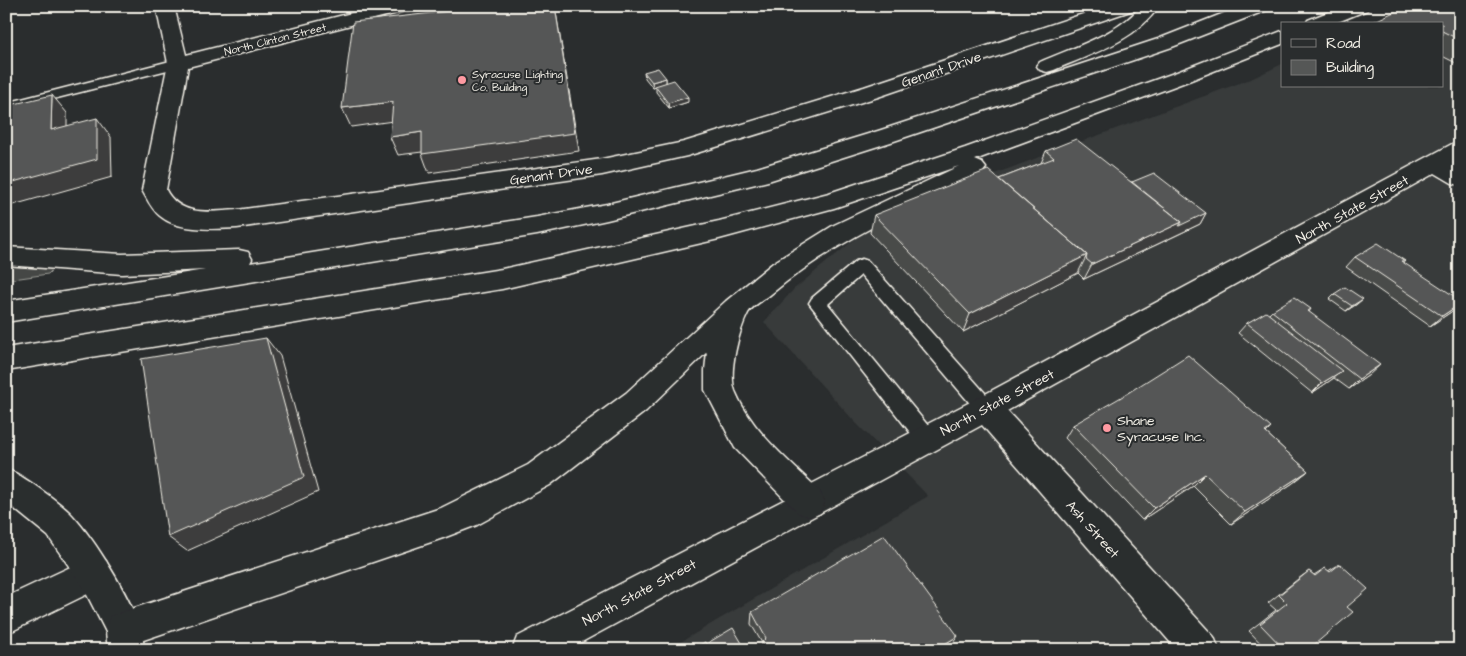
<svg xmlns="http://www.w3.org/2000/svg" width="1466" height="656" font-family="'Architects Daughter',sans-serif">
  <rect width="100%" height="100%" fill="#2a2d2e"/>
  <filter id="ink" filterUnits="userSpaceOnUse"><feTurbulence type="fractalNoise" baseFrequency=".02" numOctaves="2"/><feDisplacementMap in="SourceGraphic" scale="10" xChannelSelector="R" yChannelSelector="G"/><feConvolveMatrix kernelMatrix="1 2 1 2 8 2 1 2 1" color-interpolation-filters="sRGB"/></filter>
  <g filter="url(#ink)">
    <path fill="#373a3a" d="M 1460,6 L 1460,650 L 667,650 L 928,496 L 856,423 L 764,322 L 794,289 L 877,221 L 986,177 L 1253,78 L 1282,64 L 1282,86 L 1442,86 L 1442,24 Z"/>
    <path fill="#444645" stroke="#9c9c96" d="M 6,266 L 53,269 L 48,274 L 6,280 Z"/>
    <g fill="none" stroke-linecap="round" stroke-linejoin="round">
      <g stroke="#f4f1e8" stroke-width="3">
        <path id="lane" d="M 178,59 L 183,60 L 184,63 L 183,66 L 6,111 L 6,103 Z
          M 862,259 L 868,261 L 993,402 L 995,408 L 993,414 L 986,416 L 979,414 L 861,275 L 828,304 L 934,433 L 937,439 L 934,445 L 927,447 L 920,445 L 809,303 L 812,298 L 856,261 Z"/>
      </g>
      <g stroke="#f4f1e8" stroke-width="3">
        <path id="street" d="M 156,6 L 174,6 L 186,55 L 379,6 L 411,6 L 409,10 L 188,67 L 166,190 C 180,217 211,212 237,210 L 602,159 L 684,142 L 864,87 L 1107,6 L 1135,6 L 1133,10 L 878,97 L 687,156 L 602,175 L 237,228 C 215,229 178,232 160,216 C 152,210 147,199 142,190 L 168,63 Z
          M 1460,142 L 1460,159 L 1453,163 L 1460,167 L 1460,185 L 1452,183 L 1435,173 L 1007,411 L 1214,637 L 1219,650 L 1177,650 L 982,425 L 820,513 L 809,517 L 798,513 L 793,502 L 798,491 L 976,399 L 1452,144 Z
          M 94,556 L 106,561 L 111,573 L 106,585 L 6,634 L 6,597 Z"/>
      </g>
      <g stroke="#f4f1e8" stroke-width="3">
        <path id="secondary" d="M 809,487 L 820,491 L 825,502 L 820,513 L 567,650 L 512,650 L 517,637 Z"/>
      </g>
      <g stroke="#f4f1e8" stroke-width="3">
        <path id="primary" d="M 6,469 C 21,474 61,503 72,515 C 96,541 128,594 140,627 C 143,634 143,642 144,650 L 108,650 L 106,632 L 82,585 L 48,536 L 6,502 Z"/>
      </g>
      <g stroke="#f4f1e8" stroke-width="3">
        <path id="highway" d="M 1140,6 L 1159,6 C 1136,41 1091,54 1054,70 L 1047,72 L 1040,70 L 1037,66 L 1040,62 C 1069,49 1122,33 1140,6 Z
          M 1242,6 L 1269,6 L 1267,10 L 1172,47 L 894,141 L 768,181 L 607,220 L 537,235 L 6,322 L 6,301 L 205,270 L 122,274 L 6,265 L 6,247 L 122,254 L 239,250 L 248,252 L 252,259 L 250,263 L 537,217 L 607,204 L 757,168 L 878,131 L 1158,39 Z
          M 1343,6 L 1369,6 L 1367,10 L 1333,24 L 1306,24 L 1308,20 Z
          M 1282,31 L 1282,44 L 1191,80 L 975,160 L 982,163 L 986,168 L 982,173 C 909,209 834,241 771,294 C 765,299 752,306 748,313 C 739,330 728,372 735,391 C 752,432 789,461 820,491 L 825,502 L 820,513 L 809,517 L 798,513 L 735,448 L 705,390 L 705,370 L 707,352 L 646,411 L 550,485 L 477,525 L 443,538 L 123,647 L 110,642 L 105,629 L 110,616 L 441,508 L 528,465 L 626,393 L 726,301 L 773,263 L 834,225 L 959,166 L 834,208 L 719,239 L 502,289 L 6,371 L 6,348 L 502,269 L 719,221 L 829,193 L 965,148 L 1177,72 Z"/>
      </g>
      <use href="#lane" fill="#2a2d2e" fill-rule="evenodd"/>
      <use href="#street" fill="#2a2d2e" fill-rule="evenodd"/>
      <use href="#secondary" fill="#2a2d2e" fill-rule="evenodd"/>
      <use href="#primary" fill="#2a2d2e" fill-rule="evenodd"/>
      <use href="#highway" fill="#2a2d2e" fill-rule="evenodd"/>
    </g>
    <path fill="#494b4a" stroke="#f4f1e8" d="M 1460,6 L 1460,65 L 1442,56 L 1442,24 Z
      M 644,72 L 666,78 L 666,83 L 688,102 L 669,108 L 656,92 L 656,87 L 653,88 L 645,78 Z
      M 1046,151 L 1132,182 L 1206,213 L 1200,224 L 1173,237 L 1084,279 L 1078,273 L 963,332 L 870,233 L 874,215 L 999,179 L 1041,163 Z
      M 1355,257 L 1405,261 L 1403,263 L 1451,312 L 1430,326 L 1346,267 Z
      M 1334,294 L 1357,304 L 1346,311 L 1329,299 Z
      M 1311,309 L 1309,312 L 1369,375 L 1349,389 L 1334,378 L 1331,380 L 1312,393 L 1238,333 L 1247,323 L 1269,314 L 1272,311 Z
      M 1073,425 L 1271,428 L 1266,433 L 1308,471 L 1293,483 L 1231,524 L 1193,486 L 1142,520 L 1065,438 Z
      M 1340,564 L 1347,607 L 1308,650 L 1267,650 L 1249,631 L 1276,610 L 1268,603 L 1298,579 L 1309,571 L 1314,575 L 1325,568 L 1328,571 Z
      M 752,612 L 950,647 L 946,649 L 946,650 L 761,650 L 762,643 L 751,624 Z"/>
    <path fill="#3c3d3c" stroke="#f4f1e8" d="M 555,6 L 579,151 L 429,173 L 422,154 Z
      M 666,78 L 666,84 L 653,88 L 652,82 Z
      M 52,95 L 67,113 L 67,148 L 51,130 Z
      M 688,97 L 688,102 L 669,108 L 668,103 Z
      M 393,102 L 400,120 L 351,127 L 342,108 Z
      M 97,118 L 111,137 L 112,177 L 6,207 L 6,184 Z
      M 422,132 L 430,151 L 398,155 L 390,137 Z
      M 1206,213 L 1200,224 L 1084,279 L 1092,264 L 1182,222 Z
      M 1087,255 L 1078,273 L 963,332 L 970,314 Z
      M 1363,299 L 1357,304 L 1346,311 L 1352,306 Z
      M 1460,304 L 1451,312 L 1430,326 L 1442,316 Z
      M 266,338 L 280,356 L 318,492 L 187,551 L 168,537 Z
      M 1380,365 L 1369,375 L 1349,389 L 1359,379 Z
      M 1342,371 L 1331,380 L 1312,393 L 1322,383 Z
      M 1308,471 L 1293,483 L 1231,524 L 1245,512 Z
      M 1205,474 L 1193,486 L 1142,520 L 1154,508 Z
      M 958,636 L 950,647 L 945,650 L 943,645 Z"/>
    <path fill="#555756" stroke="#f4f1e8" d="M 476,6 L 555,6 L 575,133 L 422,154 L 422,132 L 390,137 L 393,102 L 342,108 L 353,22 L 476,8 Z
      M 1406,6 L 1460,6 L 1460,40 L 1442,31 L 1442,24 L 1369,24 Z
      M 658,68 L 666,78 L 652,82 L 644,72 Z
      M 674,80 L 688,97 L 668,103 L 655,86 Z
      M 52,95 L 51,130 L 97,118 L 97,159 L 6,184 L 6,106 Z
      M 1076,139 L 1182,222 L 1092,264 L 1086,259 L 1087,255 L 999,179 L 1054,158 L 1046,151 Z
      M 988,170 L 1087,255 L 970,314 L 874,215 Z
      M 1154,173 L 1206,213 L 1179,226 L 1182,222 L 1132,182 Z
      M 1378,243 L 1405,261 L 1401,261 L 1460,300 L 1460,304 L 1442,316 L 1355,257 Z
      M 1345,287 L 1363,299 L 1352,306 L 1334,294 Z
      M 1294,297 L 1311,309 L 1308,311 L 1380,365 L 1359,379 L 1272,311 Z
      M 1266,312 L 1342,371 L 1322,383 L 1247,323 Z
      M 266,338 L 304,477 L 168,537 L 141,359 Z
      M 1188,355 L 1271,428 L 1265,432 L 1308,471 L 1245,512 L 1205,474 L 1154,508 L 1073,425 L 1123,396 Z
      M 884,535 L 958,636 L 943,645 L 946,650 L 767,650 L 762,642 L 766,638 L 752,612 Z
      M 1340,564 L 1368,589 L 1347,607 L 1353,612 L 1308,650 L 1285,650 L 1260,624 L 1287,603 L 1279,595 L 1309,571 L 1315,576 L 1325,568 L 1330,572 Z
      M 733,628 L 746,650 L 709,650 L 706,644 Z
      M 705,642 L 709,650 L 691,650 Z"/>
  </g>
  <g fill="#ff9aa2" stroke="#2a2d2e" stroke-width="2">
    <circle cx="462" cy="80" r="5"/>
    <circle cx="1107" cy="428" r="5"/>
  </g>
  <g text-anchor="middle" stroke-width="4" stroke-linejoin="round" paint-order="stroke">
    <g font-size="11" fill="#f4f1e8" stroke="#2a2d2e">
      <text transform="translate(275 39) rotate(-14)" y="4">North Clinton Street</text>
    </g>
    <g font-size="11" fill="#f4f1e8" stroke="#2a2d2e" text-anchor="start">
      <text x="472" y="78">Syracuse Lighting<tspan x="472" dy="13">Co. Building</tspan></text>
    </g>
    <g font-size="14" fill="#f4f1e8" stroke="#2a2d2e">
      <text transform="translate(941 69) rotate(-19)" y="5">Genant Drive</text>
      <text transform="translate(551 174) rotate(-8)" y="5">Genant Drive</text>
      <text transform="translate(1352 209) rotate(-29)" y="5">North State Street</text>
      <text transform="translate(997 402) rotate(-28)" y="5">North State Street</text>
      <text transform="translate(1093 529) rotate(48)" y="5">Ash Street</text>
      <text transform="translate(639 592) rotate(-28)" y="5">North State Street</text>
    </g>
    <g font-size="14" fill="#f4f1e8" stroke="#2a2d2e" text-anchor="start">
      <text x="1117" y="425">Shane<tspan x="1117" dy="16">Syracuse Inc.</tspan></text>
    </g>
  </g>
  <rect width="1466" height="656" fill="none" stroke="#2a2d2e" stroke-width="25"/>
  <rect x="12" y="12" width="1441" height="631" fill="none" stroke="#f4f1e8" stroke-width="2" filter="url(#ink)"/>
  <rect x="1281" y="22" width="162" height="65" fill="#2a2d2e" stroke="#7b7b78"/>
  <rect x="1291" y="39" width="25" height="8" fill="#2a2d2e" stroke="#7b7b78"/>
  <text x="1326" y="48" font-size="15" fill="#f4f1e8">Road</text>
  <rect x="1291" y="60" width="25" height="15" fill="#555756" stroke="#7b7b78"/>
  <text x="1326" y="72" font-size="15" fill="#f4f1e8">Building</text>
</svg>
